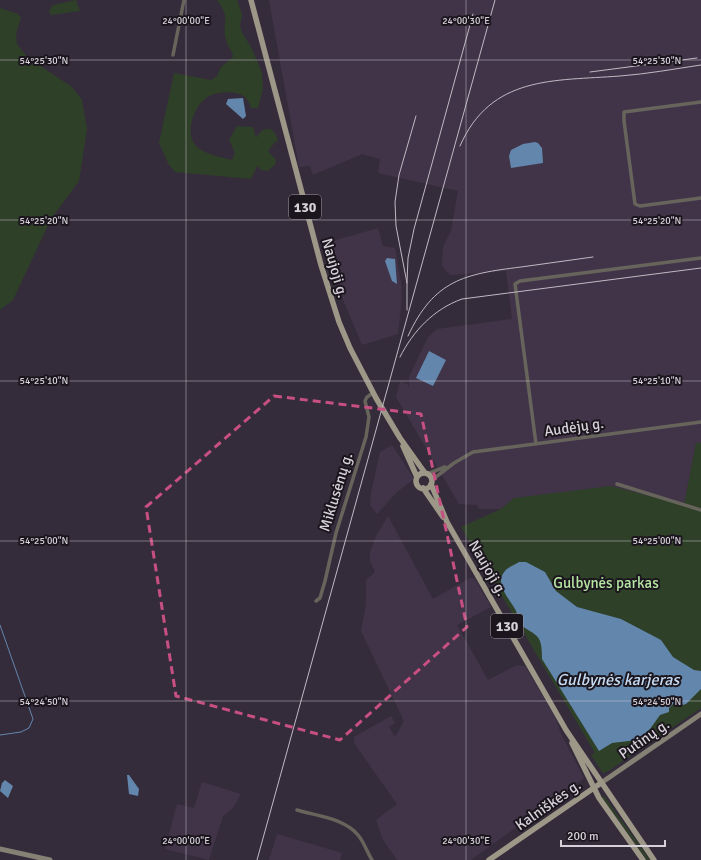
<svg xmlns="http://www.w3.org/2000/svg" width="701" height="860" font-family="Signika,sans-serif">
  <rect width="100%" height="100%" fill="#352c3b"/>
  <path fill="#413448" d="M 269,0 L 701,0 L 701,443 L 696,444 L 684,505 L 514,498 L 501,509 L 479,509 L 477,505 L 459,504 L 396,397 L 400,381 L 407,384 L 409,387 L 409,377 L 428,337 L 437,329 L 512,319 L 506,271 L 450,275 L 442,266 L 443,247 L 451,231 L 458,191 L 378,173 L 380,159 L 362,154 L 313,175 L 310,166 L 299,167 Z
    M 378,228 L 383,246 L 395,248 L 401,282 L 402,297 L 398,334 L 362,345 L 339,290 L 326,243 Z
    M 392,445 L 414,479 L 397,492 L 377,514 L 370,505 L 371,493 L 380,452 Z
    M 388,516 L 433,599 L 470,578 L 475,579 L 491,607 L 457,625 L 488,680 L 517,665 L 525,666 L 556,719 L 561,734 L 584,778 L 471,860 L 397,860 L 383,840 L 376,820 L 397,804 L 354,743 L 354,737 L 391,716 L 395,723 L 389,727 L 395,737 L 404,721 L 361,631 L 366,604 L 366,580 L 375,572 L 370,561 L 370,552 L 377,534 Z
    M 202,782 L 241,794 L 233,808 L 223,816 L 209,860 L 165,849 L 177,804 L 194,808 Z
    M 277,834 L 342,853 L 340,860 L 269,860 Z"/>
  <path fill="#2f4028" d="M 76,0 L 80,11 L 51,15 L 49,11 L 53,5 Z
    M 217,0 L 237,0 L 242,14 L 240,26 L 242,32 L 252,49 L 262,73 L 263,89 L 258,108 L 251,108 C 250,104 248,100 245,97 C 236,90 215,91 206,98 C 193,108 184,134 197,147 C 206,155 222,157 232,160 L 235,153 L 229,140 L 237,126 L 253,127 L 256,138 C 264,123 277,127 278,143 L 276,141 L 268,151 L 276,160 L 275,165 L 267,171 L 261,170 L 257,166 L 251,179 L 175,172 L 169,165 L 159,143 L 174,73 L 211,80 L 217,76 L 221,67 L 233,57 C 233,51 227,46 226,40 C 221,21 232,20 217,0 Z
    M 0,8 L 18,14 L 21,18 L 16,34 L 17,44 L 27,57 L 72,87 L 82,100 L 87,129 L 79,181 L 51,219 L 13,300 L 0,310 Z
    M 696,443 L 701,443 L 701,708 L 607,772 L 603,773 L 591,755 L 595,753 L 461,527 L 501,509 L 514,498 L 611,486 L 684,505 Z
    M 604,796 L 650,860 L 647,860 L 602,797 Z"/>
  <path fill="#6386ad" d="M 243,98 L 246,116 L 243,119 L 226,104 L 228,99 Z
    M 535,142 L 538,143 L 542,148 L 543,163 L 511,168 L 509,156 L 511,150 L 523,144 Z
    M 387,258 L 395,259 L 397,284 L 392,281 L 385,261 Z
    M 429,351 L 446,360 L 433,386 L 416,378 Z
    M 519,562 L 526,562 L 545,572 L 556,591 L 577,607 L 621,619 L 661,640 L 673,657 L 694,670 L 701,671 L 701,689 L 686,704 L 683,705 L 679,701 L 676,701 L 669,708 L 669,712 L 660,715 L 650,729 L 637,740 L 612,743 L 599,751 L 542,659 C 542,634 538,637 519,624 C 518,620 518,615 516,611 C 511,600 493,584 505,571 C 508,567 515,565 519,562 Z
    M 127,775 L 129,775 L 139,789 L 138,796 L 129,794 Z
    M 5,780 L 13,786 L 8,798 L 0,791 L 2,783 Z"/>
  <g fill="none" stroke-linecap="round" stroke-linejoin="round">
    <path stroke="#6386ad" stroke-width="1" d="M 0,625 L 33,719 L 29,728 L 21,732 L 0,735"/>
    <path stroke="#67645c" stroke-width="3.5" d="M 173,55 L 184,0
      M 701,102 L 624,112 L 624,121 L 635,204 L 640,206 L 701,198
      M 536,444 L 515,284 L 520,281 L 701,258
      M 427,474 L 445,467
      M 432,480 L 454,463 L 473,452 L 701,422
      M 617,484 L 701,510
      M 316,601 L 320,598 L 325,581 L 336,533 L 366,437 L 369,417 L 365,401 L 367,397 L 373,393
      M 297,810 C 317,816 344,818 358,835 C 364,842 367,852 372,860"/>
    <path stroke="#858174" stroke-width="5" d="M 601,783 L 701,714
      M 0,849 L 50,860"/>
    <path stroke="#9c9786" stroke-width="5.5" d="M 251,0 L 321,265 L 339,322 L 350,348 L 376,398 L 400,438 L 425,473
      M 403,446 L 417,477
      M416 481a8 8 0 1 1 16 0a8 8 0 1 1-16 0Z
      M 431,484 L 447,522 L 566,730 L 654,860
      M 423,488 L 443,517
      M 572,743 L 599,798 L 643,860
      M 489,860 L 601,783"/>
    <path stroke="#c0b9c3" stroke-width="1" d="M 590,72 L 697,58
      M 460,146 C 491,75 554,81 620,76 C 647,74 674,69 701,65
      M 407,283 L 408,258 L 414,229 L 473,14
      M 407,310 L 407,283 L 396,226 L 395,202 L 399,175 L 416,116
      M 408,336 C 434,280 464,274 521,267 C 545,264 569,260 593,257
      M 400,357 C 413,331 434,309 462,299 L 701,268
      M 257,860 L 495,0"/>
  </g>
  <path fill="none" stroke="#c84f81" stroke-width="3" stroke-dasharray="8 5" stroke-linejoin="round" d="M 274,396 L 421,414 L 467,627 L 340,740 L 176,696 L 146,507 Z"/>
  <path fill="none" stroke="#d6d0d9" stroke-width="1" stroke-opacity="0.45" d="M 186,0 L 186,860M 466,0 L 466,860M 0,60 L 701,60M 0,220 L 701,220M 0,381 L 701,381M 0,541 L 701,541M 0,701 L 701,701"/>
  <g text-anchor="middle" stroke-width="4" stroke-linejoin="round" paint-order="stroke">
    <g fill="#1b161d" stroke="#9e98a1" stroke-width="1">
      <rect x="289" y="195" width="32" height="24" rx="3"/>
      <rect x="491" y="614" width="32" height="24" rx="3"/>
    </g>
    <g font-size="14" font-weight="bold" fill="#d6d0d9">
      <text x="305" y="212">130</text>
      <text x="507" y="631">130</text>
    </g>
    <g font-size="15" fill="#d6d0d9" stroke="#1b161d">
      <text transform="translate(335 268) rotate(74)" y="5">Naujoji g.</text>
      <text transform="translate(574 427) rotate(-8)" y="5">Audėjų g.</text>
      <text transform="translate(336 492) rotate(-73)" y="5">Miklusėnų g.</text>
      <text transform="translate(488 568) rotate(60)" y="5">Naujoji g.</text>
      <text transform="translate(644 739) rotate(-35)" y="5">Putinų g.</text>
      <text transform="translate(548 805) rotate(-35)" y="5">Kalniškės g.</text>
    </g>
    <g font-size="15" fill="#b6e6a4" stroke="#1b161d">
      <text x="606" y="588">Gulbynės parkas</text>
    </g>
    <g font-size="16" font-style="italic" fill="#c6dbf3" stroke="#1b161d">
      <text x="618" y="685">Gulbynės karjeras</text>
    </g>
  </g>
  <g font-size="10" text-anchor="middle" fill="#d6d0d9" stroke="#1b161d" stroke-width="4" stroke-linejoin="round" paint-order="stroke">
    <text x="186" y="24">24°00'00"E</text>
    <text x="466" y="24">24°00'30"E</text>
    <text x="44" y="64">54°25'30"N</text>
    <text x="657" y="64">54°25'30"N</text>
    <text x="44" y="224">54°25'20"N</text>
    <text x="657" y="224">54°25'20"N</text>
    <text x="44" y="384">54°25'10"N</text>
    <text x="657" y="384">54°25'10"N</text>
    <text x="44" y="544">54°25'00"N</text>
    <text x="657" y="544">54°25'00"N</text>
    <text x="44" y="705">54°24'50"N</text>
    <text x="657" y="705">54°24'50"N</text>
    <text x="186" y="844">24°00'00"E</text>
    <text x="466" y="844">24°00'30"E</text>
  </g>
  <path d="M561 840v6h104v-6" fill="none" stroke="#d6d0d9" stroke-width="2"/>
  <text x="567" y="840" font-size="12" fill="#d6d0d9" stroke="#1b161d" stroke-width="3" paint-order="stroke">200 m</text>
</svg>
